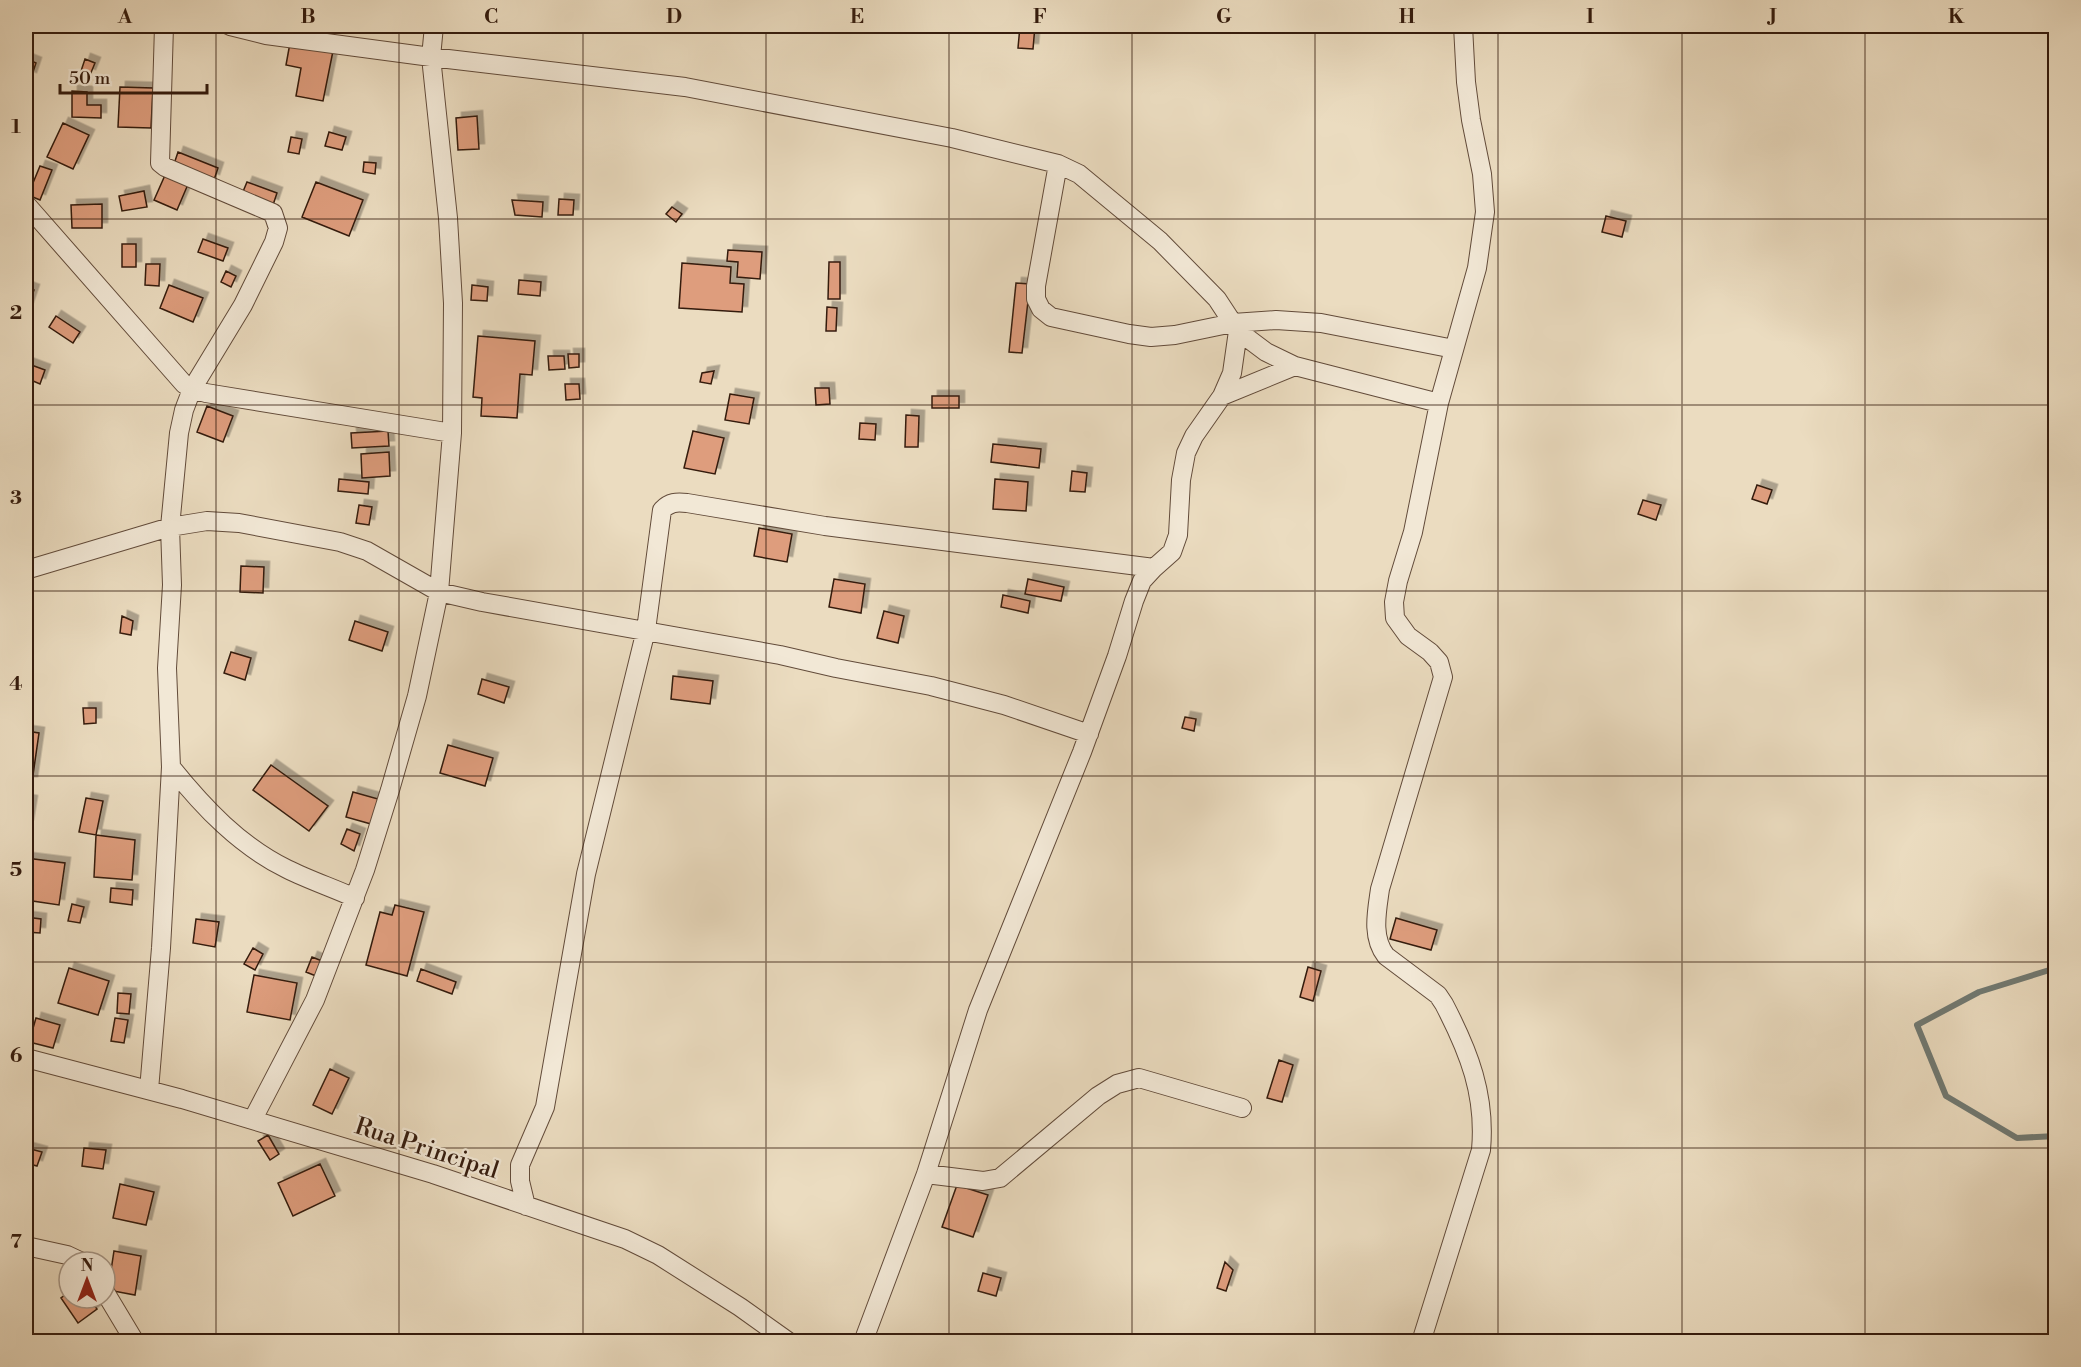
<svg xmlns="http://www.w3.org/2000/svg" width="2081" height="1367" font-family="'Libre Bodoni',serif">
  <defs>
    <filter id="shadow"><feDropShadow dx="5.5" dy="-5.5" stdDeviation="0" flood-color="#0004"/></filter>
  </defs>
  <rect width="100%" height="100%" fill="#ebdcc0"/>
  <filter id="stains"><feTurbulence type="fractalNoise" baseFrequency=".00333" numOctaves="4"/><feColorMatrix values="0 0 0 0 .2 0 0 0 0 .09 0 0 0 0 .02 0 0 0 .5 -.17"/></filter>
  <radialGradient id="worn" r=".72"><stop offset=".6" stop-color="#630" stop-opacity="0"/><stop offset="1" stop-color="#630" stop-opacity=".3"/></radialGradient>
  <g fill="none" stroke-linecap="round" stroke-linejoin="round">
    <path stroke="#717a73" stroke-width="6" d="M 2056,968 L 1979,992 L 1917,1025 L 1946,1096 L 2017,1138 L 2056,1136"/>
  </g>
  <path fill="#de9d7d" stroke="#341b0d" stroke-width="1.5" filter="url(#shadow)" d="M 1020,26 L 1035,26 L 1033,49 L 1018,48 Z
    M 290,43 L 333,51 L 323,101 L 296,96 L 301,68 L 286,65 Z
    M 26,59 L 36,63 L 31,78 L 26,76 Z
    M 85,59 L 95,63 L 90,75 L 81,71 Z
    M 120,87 L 153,88 L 151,128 L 118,127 Z
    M 72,91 L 87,92 L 87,105 L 101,105 L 101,118 L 72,117 Z
    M 477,116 L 479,149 L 458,150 L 456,118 Z
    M 63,123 L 89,135 L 73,169 L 47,157 Z
    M 329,132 L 346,137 L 342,150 L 325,146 Z
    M 291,137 L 302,139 L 299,154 L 288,152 Z
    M 178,152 L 218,168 L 214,180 L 174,164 Z
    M 364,162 L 376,163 L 375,174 L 363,172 Z
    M 40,166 L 52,170 L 40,200 L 28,195 Z
    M 166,173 L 189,182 L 177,210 L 154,200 Z
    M 247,182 L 277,193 L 273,205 L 242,194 Z
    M 316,182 L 363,200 L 349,236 L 302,217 Z
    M 144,191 L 147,207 L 122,211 L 119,196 Z
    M 559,199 L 574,200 L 573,215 L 558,215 Z
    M 512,200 L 543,202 L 542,217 L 515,215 Z
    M 102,204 L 102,228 L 72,228 L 71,205 Z
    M 672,207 L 682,214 L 676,222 L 666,214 Z
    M 1606,216 L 1626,221 L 1622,237 L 1602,232 Z
    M 203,239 L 228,248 L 223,261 L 198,252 Z
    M 122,244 L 136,244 L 136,267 L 122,267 Z
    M 728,250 L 762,252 L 760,279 L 737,277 L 738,262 L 727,261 Z
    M 829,262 L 840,262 L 840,299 L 828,299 Z
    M 682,263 L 731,267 L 730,283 L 744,284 L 742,312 L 679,308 Z
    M 146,264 L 160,264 L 159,286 L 145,285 Z
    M 226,271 L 236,276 L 231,287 L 221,282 Z
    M 519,280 L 541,282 L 540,296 L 518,294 Z
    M 1016,283 L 1030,284 L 1022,353 L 1009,352 Z
    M 169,285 L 203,298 L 193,322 L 160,308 Z
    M 472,285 L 488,287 L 487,301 L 471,300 Z
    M 26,287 L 34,290 L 26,313 Z
    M 827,307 L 837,308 L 836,331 L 826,331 Z
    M 56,316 L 80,332 L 73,343 L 49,327 Z
    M 478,336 L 535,341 L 532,375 L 520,374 L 517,418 L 481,416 L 482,398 L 473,397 Z
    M 568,354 L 579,354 L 579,367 L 569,368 Z
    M 548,356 L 564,356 L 565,369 L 549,370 Z
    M 26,363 L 45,370 L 40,384 L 26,378 Z
    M 714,371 L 711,384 L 700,382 L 702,373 Z
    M 565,384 L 579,384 L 580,399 L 566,400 Z
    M 815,388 L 829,388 L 830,404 L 816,405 Z
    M 730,394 L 754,398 L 749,424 L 725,420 Z
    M 932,396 L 959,396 L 959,408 L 932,408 Z
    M 207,406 L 233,416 L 223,442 L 197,432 Z
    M 906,415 L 919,416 L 918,447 L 905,447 Z
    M 860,423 L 876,424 L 875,440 L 859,439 Z
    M 388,431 L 389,446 L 352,448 L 351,433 Z
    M 693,431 L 724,438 L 715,474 L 684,468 Z
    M 993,444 L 1041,449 L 1039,468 L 991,462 Z
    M 389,452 L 390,476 L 362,478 L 361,454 Z
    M 1072,471 L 1087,473 L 1085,492 L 1070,491 Z
    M 339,479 L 369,482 L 368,494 L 338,491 Z
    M 995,479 L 1028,482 L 1026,511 L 993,509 Z
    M 1757,485 L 1772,490 L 1767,504 L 1752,499 Z
    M 1643,500 L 1661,505 L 1656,520 L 1638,514 Z
    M 359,505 L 372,507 L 369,525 L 356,523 Z
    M 759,528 L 792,534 L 787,562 L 754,556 Z
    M 241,566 L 264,567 L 263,593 L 240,592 Z
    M 834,579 L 865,584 L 861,613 L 829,607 Z
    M 1028,579 L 1064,587 L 1061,601 L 1025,594 Z
    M 1003,595 L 1030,601 L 1028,613 L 1001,607 Z
    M 884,611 L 904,616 L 898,643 L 877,638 Z
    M 122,616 L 133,621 L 131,635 L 120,633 Z
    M 355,621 L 388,632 L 382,651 L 349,640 Z
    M 231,652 L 251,658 L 245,680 L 224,673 Z
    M 673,676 L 713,681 L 710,704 L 671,699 Z
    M 482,679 L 509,687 L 504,703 L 478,694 Z
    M 83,708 L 96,708 L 96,723 L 84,724 Z
    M 1185,717 L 1196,719 L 1194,731 L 1182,728 Z
    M 26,731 L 39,733 L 32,782 L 26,782 Z
    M 448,745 L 493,758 L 485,786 L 440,773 Z
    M 271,765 L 328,806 L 309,831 L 253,790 Z
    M 353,792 L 378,799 L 371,824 L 346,817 Z
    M 86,798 L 103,801 L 96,835 L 79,832 Z
    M 26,800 L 32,801 L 28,825 L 26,825 Z
    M 347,829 L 360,834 L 354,851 L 341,844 Z
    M 96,835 L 135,840 L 132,880 L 94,877 Z
    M 26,858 L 65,863 L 59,905 L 26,900 Z
    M 111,888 L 133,890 L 132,905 L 110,902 Z
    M 72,904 L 84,907 L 80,923 L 68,921 Z
    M 395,905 L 424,912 L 407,976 L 366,965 L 380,912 L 392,915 Z
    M 26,917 L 41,919 L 40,933 L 26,932 Z
    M 1396,918 L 1437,930 L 1431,950 L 1390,939 Z
    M 196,919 L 219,922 L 215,947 L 193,943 Z
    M 253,948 L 263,954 L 255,970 L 244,964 Z
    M 312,957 L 322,961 L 316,976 L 306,972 Z
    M 1308,967 L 1321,971 L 1313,1001 L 1300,997 Z
    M 69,968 L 109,981 L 98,1015 L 58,1003 Z
    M 421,969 L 456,982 L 452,994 L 417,981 Z
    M 254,975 L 297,983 L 290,1020 L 247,1012 Z
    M 118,993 L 131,994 L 129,1014 L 117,1013 Z
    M 36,1018 L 60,1025 L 53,1048 L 29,1042 Z
    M 115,1018 L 128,1020 L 124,1043 L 111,1041 Z
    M 1279,1060 L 1293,1065 L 1282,1102 L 1267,1098 Z
    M 330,1069 L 349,1078 L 332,1114 L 313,1105 Z
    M 268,1135 L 279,1154 L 270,1160 L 258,1141 Z
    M 27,1148 L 42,1152 L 37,1166 L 26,1163 Z
    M 84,1148 L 106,1150 L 103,1169 L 82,1166 Z
    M 320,1164 L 335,1196 L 293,1216 L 278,1183 Z
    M 120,1184 L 154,1192 L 146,1225 L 113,1218 Z
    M 957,1185 L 988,1195 L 973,1237 L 942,1227 Z
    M 114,1251 L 141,1256 L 135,1295 L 108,1290 Z
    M 1225,1262 L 1233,1270 L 1226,1291 L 1217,1288 Z
    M 983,1273 L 1001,1278 L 996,1296 L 978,1291 Z
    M 69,1292 L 69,1298 L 89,1298 L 97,1309 L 78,1323 L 61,1298 Z"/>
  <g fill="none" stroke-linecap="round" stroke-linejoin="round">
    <g stroke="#624b3a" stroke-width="20">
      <path id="street" d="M 230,26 L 266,35 L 431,57 L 685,87 L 952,138 L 1058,164 L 1079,174 L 1160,241 L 1217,299 L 1238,331 L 1266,352 L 1295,366 L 1439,403
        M 1058,164 L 1036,286 L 1036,299 L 1041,309 L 1051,317 L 1129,334 L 1151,337 L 1175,335 L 1233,323 L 1276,320 L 1321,323 L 1454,349
        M 26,204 L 184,384 L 192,389 L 206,393 L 452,433
        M 1222,396 L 1295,366
        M 26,570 L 170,527 L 207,521 L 239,523 L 340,542 L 367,551 L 439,592 L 482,602 L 780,655 L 836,668 L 931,686 L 1004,705 L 1089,734
        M 171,767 C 204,808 240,846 287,869 C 309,880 333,888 355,898
        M 26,1058 L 182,1099 L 433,1174 L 625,1239 L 658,1255 L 740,1307 L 789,1342
        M 149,1090 L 161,948 L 171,767 L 167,668 L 172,585 L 170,527 L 179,433 L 184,410 L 192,389 L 243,305 L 274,242 L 278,228 L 273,213 L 165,167 L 160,163 L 164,26
        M 253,1119 L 315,1000 L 365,870 L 390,790 L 417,696 L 439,592 L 452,433 L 453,303 L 448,218 L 431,57 L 434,26
        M 926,1174 L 983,1181 L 1000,1178 L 1098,1096 L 1117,1084 L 1139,1078 L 1242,1108
        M 526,1206 L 520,1181 L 520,1165 L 545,1107 L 586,874 L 646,630 L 662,510 C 670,502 676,502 687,503 L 825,526 L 1154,568
        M 26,1246 L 67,1255 L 82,1262
        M 105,1292 L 135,1342
        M 863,1342 L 926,1174 L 978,1010 L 1082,752 L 1117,656 L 1134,601 L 1142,581 L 1154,568 L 1172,552 L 1178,535 L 1181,480 L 1186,453 L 1194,436 L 1222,396 L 1232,373 L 1238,331
        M 1421,1342 L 1481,1150 C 1486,1095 1469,1052 1444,1004 L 1438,995 L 1386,956 C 1371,937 1377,911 1380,889 L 1443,677 L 1439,662 L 1430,652 L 1408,636 L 1395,618 L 1394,602 L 1398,581 L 1413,532 L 1439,403 L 1477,268 L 1485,212 L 1482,174 L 1471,120 L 1466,82 L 1463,26"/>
    </g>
    <use href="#street" stroke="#f2e8d6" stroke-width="18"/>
  </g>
  <path fill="none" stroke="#341b0d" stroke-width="1.5" stroke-opacity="0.55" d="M 216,26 L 216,1342M 399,26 L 399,1342M 583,26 L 583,1342M 766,26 L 766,1342M 949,26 L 949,1342M 1132,26 L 1132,1342M 1315,26 L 1315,1342M 1498,26 L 1498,1342M 1682,26 L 1682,1342M 1865,26 L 1865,1342M 26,219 L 2056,219M 26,405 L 2056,405M 26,591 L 2056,591M 26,776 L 2056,776M 26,962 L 2056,962M 26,1148 L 2056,1148"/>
  <g text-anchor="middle" stroke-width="4.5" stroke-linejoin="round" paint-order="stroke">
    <g font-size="24" fill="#341b0d" stroke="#f2e8d6">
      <text transform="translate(427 1148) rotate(18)" y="8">Rua Principal</text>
    </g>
  </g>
  <rect width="2081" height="1367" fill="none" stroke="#ebdcc0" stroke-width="66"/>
  <g transform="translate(87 1280)"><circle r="28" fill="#f2e8d6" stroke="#a69686" stroke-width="1.5"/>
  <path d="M0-4.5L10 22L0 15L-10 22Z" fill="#8f2418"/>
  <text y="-9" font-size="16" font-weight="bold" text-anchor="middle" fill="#341b0d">N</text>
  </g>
  <path d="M60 84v9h147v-9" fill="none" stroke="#341b0d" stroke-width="3"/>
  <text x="69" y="84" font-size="18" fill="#341b0d" stroke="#f2e8d6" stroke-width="4.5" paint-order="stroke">50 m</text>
  <rect x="33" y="33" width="2015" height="1301" fill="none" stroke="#341b0d" stroke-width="2"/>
  <g font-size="20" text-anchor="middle" font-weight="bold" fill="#341b0d">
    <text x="125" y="23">A</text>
    <text x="308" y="23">B</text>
    <text x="491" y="23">C</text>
    <text x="674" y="23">D</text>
    <text x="857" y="23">E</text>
    <text x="1040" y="23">F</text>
    <text x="1224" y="23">G</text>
    <text x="1407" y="23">H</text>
    <text x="1590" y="23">I</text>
    <text x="1773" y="23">J</text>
    <text x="1956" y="23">K</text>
    <text x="16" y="133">1</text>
    <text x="16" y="319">2</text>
    <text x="16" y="504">3</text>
    <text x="16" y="690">4</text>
    <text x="16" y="876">5</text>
    <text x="16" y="1062">6</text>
    <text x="16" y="1248">7</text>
  </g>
  <rect width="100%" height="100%" filter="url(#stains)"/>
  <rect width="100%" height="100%" fill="url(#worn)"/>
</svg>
